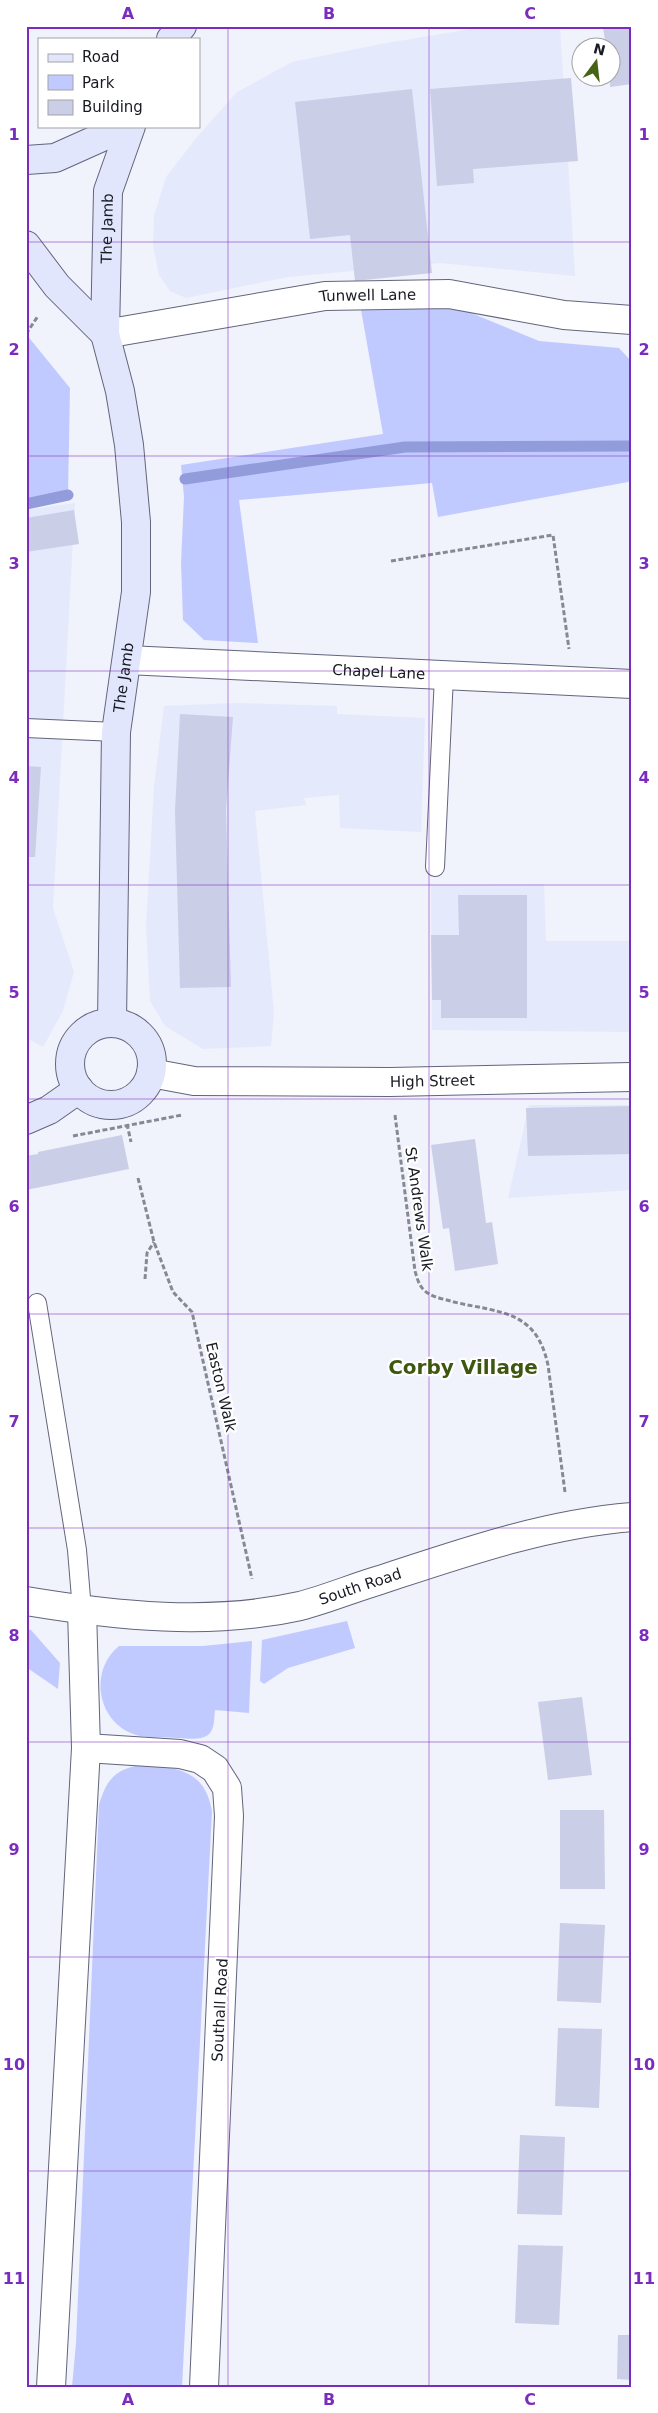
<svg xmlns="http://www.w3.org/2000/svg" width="658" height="2413" font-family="'DejaVu Sans',sans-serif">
  <rect width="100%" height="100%" fill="#f0f2fc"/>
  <path fill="#e5e9fc" d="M 489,26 L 560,26 L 575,276 L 440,263 L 288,277 L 186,298 L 170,291 L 159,275 L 153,245 L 154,216 L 166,177 L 197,137 L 237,92 L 292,62 L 381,44 Z
    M 75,503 L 53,908 L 74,972 L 63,1011 L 43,1047 L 26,1038 L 26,510 Z
    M 235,703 L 337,706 L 337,714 L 425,718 L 421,832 L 340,828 L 339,795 L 304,798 L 306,805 L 255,811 L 274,1013 L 271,1046 L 203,1049 L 165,1026 L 150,1001 L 146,926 L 154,786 L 164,706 Z
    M 544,884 L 546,941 L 632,941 L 632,1032 L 432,1030 L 431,885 Z
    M 529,1105 L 632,1105 L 632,1190 L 508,1198 Z"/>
  <path fill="#c1caff" d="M 447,303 L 539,341 L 619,348 L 632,362 L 632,479 L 628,482 L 438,517 L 432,483 L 239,500 L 258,643 L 204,640 L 183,620 L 181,563 L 184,497 L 181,465 L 383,434 L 360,304 Z
    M 26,334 L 70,388 L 68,495 L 26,504 Z
    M 347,1621 L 355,1648 L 288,1668 L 264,1684 L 260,1681 L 262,1640 Z
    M 26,1629 L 31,1630 L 60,1663 L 58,1689 L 26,1667 Z
    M 252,1641 L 249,1713 L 215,1710 C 214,1718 215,1730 208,1735 C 200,1741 187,1738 178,1738 C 166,1737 152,1738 140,1736 C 98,1727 87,1672 119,1646 L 203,1646 Z
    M 146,1764 C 180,1768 206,1772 212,1812 L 182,2387 L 72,2387 L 76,2343 L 99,1805 C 107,1777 117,1768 146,1764 Z"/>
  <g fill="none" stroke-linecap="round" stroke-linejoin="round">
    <path stroke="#939cda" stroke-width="11" d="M 185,479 L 405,447 L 632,446
      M 26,504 L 68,495"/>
  </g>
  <path fill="#cacee7" d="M 632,26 L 632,84 L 610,87 L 610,48 L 606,48 L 603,27 Z
    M 571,78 L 578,161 L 473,169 L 474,183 L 437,186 L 430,89 Z
    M 412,89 L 432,273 L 355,281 L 350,235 L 310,239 L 295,102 Z
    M 74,510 L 79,544 L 26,552 L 26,518 Z
    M 180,714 L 233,717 L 226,810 L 231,987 L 180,988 L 175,811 Z
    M 26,766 L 41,767 L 35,857 L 26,857 Z
    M 458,895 L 527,895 L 527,1018 L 441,1018 L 441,1000 L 432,1000 L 431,935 L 459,935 Z
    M 632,1106 L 632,1154 L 528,1156 L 526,1108 Z
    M 122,1135 L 129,1169 L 26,1190 L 26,1156 L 38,1154 L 38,1152 Z
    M 475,1139 L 486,1223 L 492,1222 L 498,1264 L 455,1271 L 449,1228 L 443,1229 L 431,1145 Z
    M 582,1697 L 592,1775 L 548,1780 L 538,1702 Z
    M 560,1810 L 604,1810 L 605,1889 L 560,1889 Z
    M 560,1923 L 605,1925 L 601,2003 L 557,2001 Z
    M 558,2028 L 602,2029 L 599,2108 L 555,2106 Z
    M 520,2135 L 565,2137 L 562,2215 L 517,2214 Z
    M 518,2245 L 563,2246 L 559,2325 L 515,2323 Z
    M 618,2335 L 632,2335 L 632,2380 L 617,2379 Z"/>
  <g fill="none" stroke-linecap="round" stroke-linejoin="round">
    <g stroke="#62657b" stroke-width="20">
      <path id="service" d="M 26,728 L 116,732
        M 435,867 L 444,676
        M 37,1303 L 77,1550 L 82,1610"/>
    </g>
    <g stroke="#62657b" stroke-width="30">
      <g id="minor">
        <path id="s1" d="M 105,334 L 325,296 L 449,294 L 564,315 L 632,320"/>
        <path id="s2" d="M 127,660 L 632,684"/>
        <path id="s3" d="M 26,1601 C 116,1616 211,1626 300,1606 C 327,1599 353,1588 380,1580 C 462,1553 545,1524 632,1517"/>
        <path d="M 86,1748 L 180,1754 L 200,1759 L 215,1769 L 227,1788 L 229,1816 L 204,2387"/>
        <path d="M 51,2387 L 86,1748 L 82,1610"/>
      </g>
    </g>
    <g stroke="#62657b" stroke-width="30">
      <g id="tertiary">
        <path id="s4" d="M 151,1073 L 194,1081 L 390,1082 L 632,1077"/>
      </g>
    </g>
    <g stroke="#62657b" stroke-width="30">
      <g id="secondary">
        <path d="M 171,39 L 182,26"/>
        <path d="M 26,160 L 55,158 L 102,137 L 114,126"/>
        <path d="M 26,245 L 57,286 L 105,334"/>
        <path id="s5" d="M 112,1023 L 116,732 L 136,592 L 136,522 L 129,445 L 120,391 L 105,334 L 108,191 L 131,126"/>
        <circle cx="111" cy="1064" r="41"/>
        <path d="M 26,1120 L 49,1110 L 79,1089"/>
      </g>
    </g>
    <path stroke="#878992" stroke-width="3" stroke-dasharray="5 2.5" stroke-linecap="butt" d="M 26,334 L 38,316
      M 391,561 L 553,535 L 569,649
      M 395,1115 L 415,1271 C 417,1278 419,1286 425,1291 C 433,1298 445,1299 454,1302 C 501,1313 536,1310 548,1365 L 565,1492
      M 127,1124 L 131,1142
      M 73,1136 L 182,1115
      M 138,1178 L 154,1242 L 173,1292 L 192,1312 L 252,1579
      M 145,1279 L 147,1253 L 154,1242"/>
    <use href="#service" stroke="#fff" stroke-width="18"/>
    <use href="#minor" stroke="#fff" stroke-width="28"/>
    <use href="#tertiary" stroke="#fff" stroke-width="28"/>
    <use href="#secondary" stroke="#e2e6fc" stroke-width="28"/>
  </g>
  <path fill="none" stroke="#7b2cbf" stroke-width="1" stroke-opacity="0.55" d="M 228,26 L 228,2387M 429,26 L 429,2387M 26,242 L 632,242M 26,456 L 632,456M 26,671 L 632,671M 26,885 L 632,885M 26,1099 L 632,1099M 26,1314 L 632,1314M 26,1528 L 632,1528M 26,1742 L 632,1742M 26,1957 L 632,1957M 26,2171 L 632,2171"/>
  <g text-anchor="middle" stroke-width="4.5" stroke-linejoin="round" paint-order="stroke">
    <g font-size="15" fill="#181a22" stroke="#fff">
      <text dy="5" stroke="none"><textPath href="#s5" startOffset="799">The Jamb</textPath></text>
      <text dy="5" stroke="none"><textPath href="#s1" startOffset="266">Tunwell Lane</textPath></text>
      <text dy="5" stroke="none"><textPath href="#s2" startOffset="252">Chapel Lane</textPath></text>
      <text dy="5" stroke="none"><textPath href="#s5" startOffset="346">The Jamb</textPath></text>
      <text dy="5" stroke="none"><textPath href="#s4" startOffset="282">High Street</textPath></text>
      <text transform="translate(419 1209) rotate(82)" y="5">St Andrews Walk</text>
      <text transform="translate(221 1387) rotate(77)" y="5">Easton Walk</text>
      <text dy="5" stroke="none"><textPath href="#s3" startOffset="339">South Road</textPath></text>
      <text transform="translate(220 2010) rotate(-87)" y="5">Southall Road</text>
    </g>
    <g font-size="20" font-weight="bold" fill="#3e5710" stroke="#fff">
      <text x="463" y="1374">Corby Village</text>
    </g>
  </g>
  <rect width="658" height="2413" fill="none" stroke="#ffffff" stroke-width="55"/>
  <rect x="38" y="38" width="162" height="90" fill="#ffffff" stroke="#a3a3a7"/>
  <rect x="48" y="54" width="25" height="8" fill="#e2e6fc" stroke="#a3a3a7"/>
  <text x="82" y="62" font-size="15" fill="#181a22">Road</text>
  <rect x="48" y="75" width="25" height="15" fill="#c1caff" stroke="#a3a3a7"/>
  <text x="82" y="88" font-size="15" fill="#181a22">Park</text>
  <rect x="48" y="100" width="25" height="15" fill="#cacee7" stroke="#a3a3a7"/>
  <text x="82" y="112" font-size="15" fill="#181a22">Building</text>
  <g transform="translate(596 62) rotate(15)"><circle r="24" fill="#ffffff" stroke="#a3a3a7"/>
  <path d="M0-4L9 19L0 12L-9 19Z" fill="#476315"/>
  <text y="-8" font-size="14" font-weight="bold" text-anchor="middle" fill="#181a22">N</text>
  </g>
  <rect x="28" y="28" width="602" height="2358" fill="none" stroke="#7b2cbf" stroke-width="2"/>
  <g font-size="16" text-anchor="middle" font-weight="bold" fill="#7b2cbf">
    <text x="128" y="19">A</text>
    <text x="329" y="19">B</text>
    <text x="530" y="19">C</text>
    <text x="14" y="140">1</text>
    <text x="644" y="140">1</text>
    <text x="14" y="355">2</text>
    <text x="644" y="355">2</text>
    <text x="14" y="569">3</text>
    <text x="644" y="569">3</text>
    <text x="14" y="783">4</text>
    <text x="644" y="783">4</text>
    <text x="14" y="998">5</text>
    <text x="644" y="998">5</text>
    <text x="14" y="1212">6</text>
    <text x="644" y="1212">6</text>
    <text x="14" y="1427">7</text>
    <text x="644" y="1427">7</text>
    <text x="14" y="1641">8</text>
    <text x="644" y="1641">8</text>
    <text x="14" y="1855">9</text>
    <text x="644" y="1855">9</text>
    <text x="14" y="2070">10</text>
    <text x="644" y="2070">10</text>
    <text x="14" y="2284">11</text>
    <text x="644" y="2284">11</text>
    <text x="128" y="2405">A</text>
    <text x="329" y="2405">B</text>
    <text x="530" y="2405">C</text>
  </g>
</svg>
